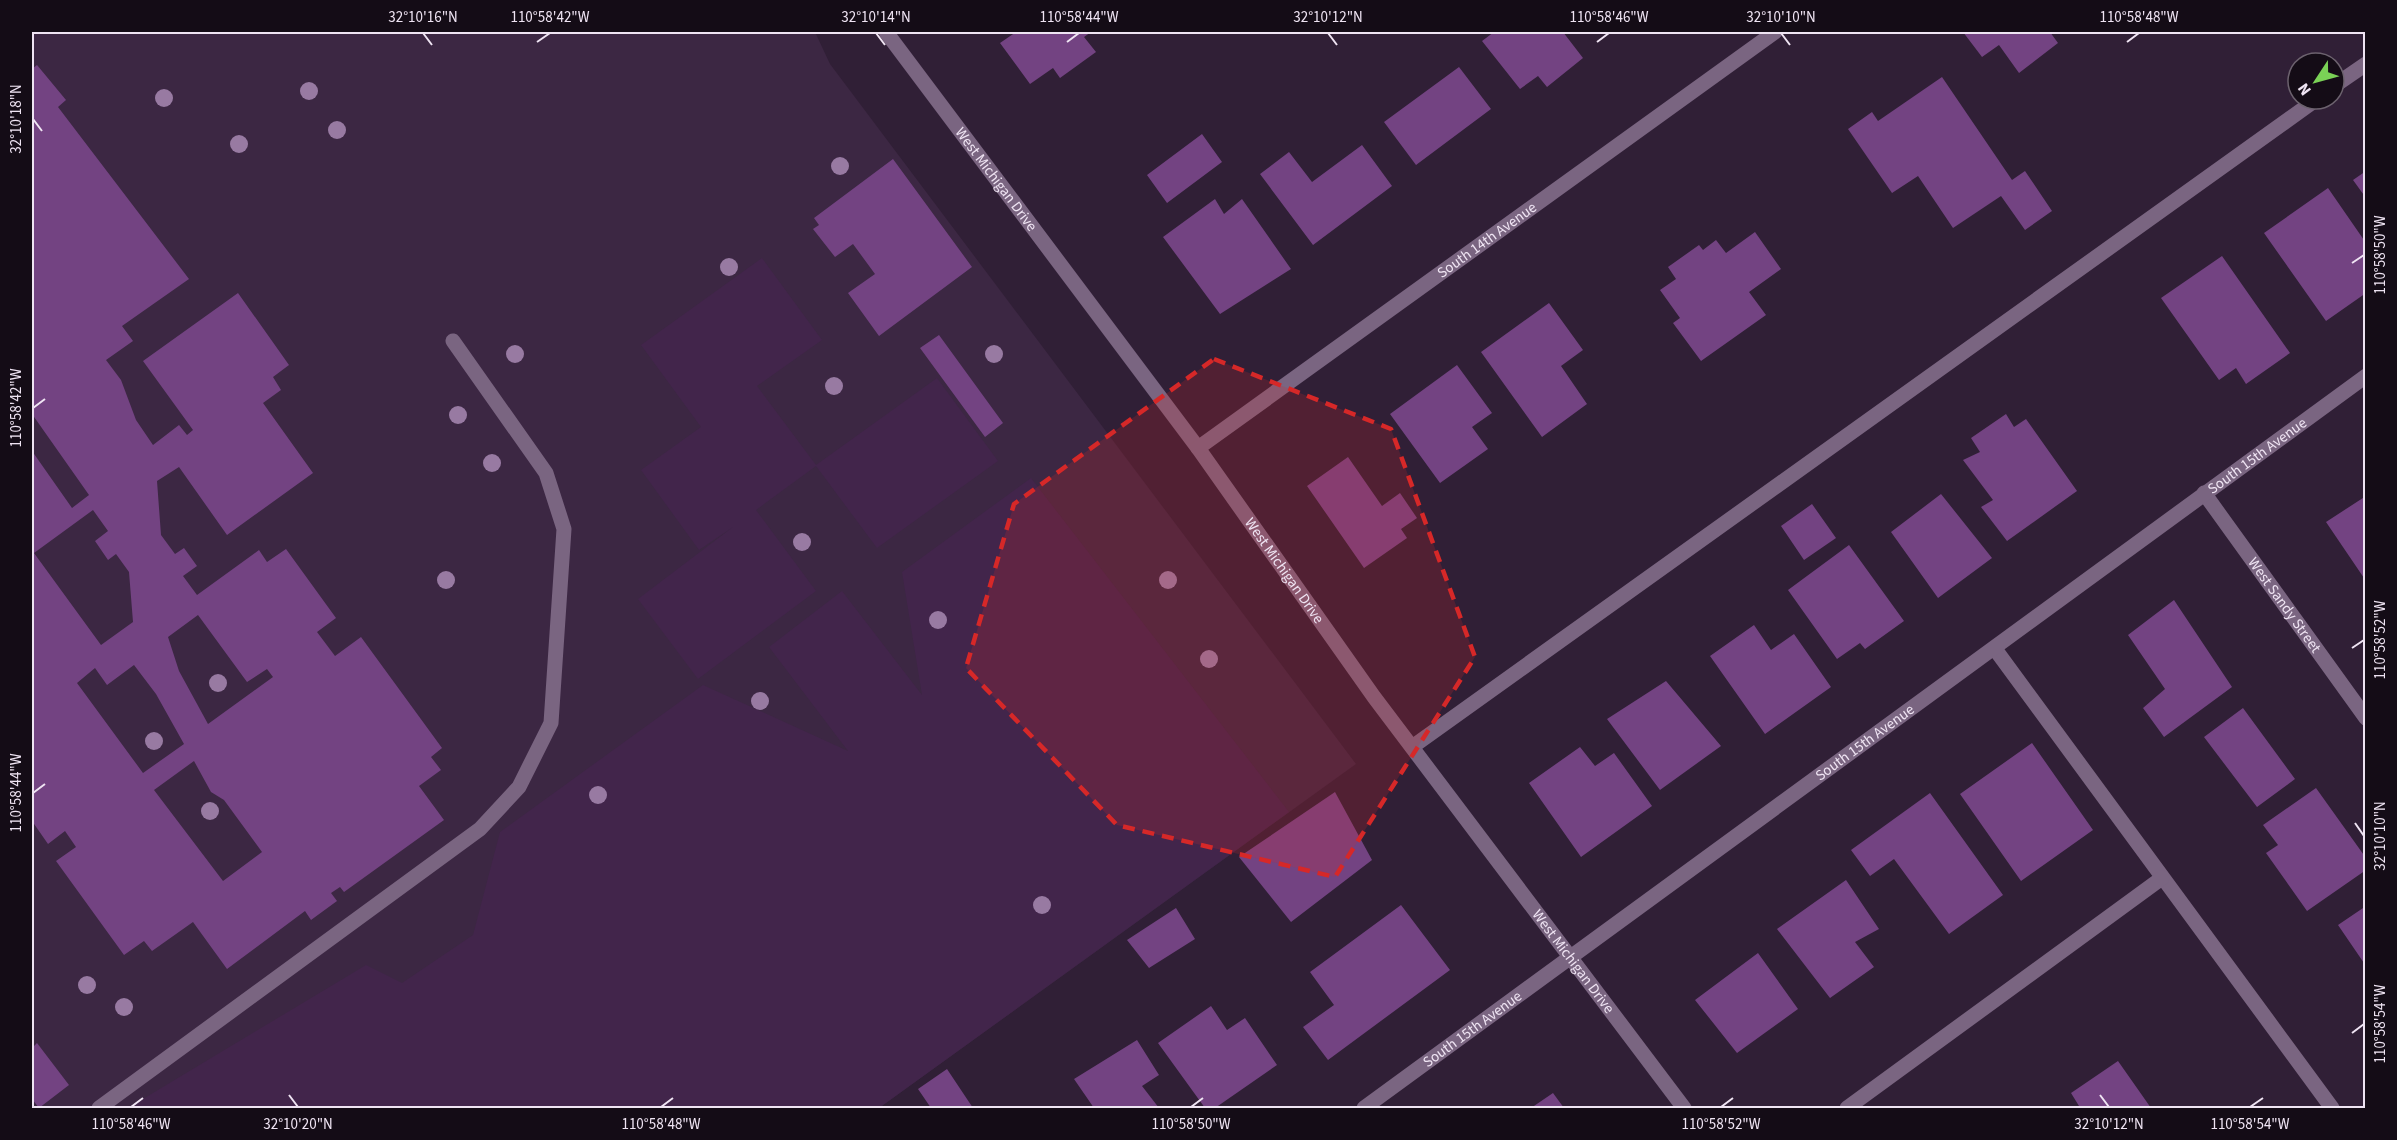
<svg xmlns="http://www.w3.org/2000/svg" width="2397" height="1140" font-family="'Source Sans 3',sans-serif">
  <rect width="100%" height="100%" fill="#301f36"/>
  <path fill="#3c2743" d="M 32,32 L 815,32 L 830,64 L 1356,764 L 879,1108 L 32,1108 Z"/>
  <path fill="#42254b" d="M 762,258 L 822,340 L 757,386 L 816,465 L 937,378 L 998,461 L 877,548 L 816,466 L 756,510 L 816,591 L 698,679 L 638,599 L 733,527 L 699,550 L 641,470 L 701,427 L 641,345 Z
    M 1031,478 L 1289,812 L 879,1108 L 128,1108 L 366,965 L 402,983 L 473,935 L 500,832 L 703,685 L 848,751 L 769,647 L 842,591 L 922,695 L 902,572 Z"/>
  <path fill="#734382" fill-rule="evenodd" d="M 1016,32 L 1091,32 L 1084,37 L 1096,52 L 1060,78 L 1053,68 L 1030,84 L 1000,43 Z
    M 1494,32 L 1563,32 L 1583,58 L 1547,87 L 1538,76 L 1520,89 L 1482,41 Z
    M 1963,32 L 2050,32 L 2058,43 L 2019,73 L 1999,45 L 1982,57 Z
    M 37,65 L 66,100 L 58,107 L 189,279 L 122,326 L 133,341 L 106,360 L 121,380 L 136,420 L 153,445 L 179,425 L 187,435 L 193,430 L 143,361 L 238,293 L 289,365 L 273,377 L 281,390 L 263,403 L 313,473 L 227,535 L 179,467 L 157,481 L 161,535 L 175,554 L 184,548 L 197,566 L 183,576 L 197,595 L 259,550 L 267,562 L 286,549 L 336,618 L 317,632 L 335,656 L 361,637 L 442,748 L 431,757 L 441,770 L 419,786 L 444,820 L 344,892 L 340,887 L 331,893 L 337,901 L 311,920 L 305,911 L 227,969 L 193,922 L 152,951 L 144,941 L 124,955 L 56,861 L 76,847 L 65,831 L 48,844 L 32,821 L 32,451 L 72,508 L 89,495 L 32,414 L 32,69 ZM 93,510 L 108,531 L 95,541 L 108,560 L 116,554 L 129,572 L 133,622 L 101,645 L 34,553 ZM 198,615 L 247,682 L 267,669 L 273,677 L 208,724 L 179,671 L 168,637 ZM 134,665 L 156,694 L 184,744 L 143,773 L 77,683 L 95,668 L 107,685 ZM 194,761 L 211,792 L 224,800 L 262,852 L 223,881 L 154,790 Z
    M 1459,67 L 1491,109 L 1416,165 L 1384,122 Z
    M 1942,77 L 2012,180 L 2025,171 L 2052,211 L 2025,230 L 2001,196 L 1953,228 L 1918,176 L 1892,193 L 1848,129 L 1872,112 L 1878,121 Z
    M 1202,134 L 1222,162 L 1167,203 L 1147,175 Z
    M 1362,145 L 1392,186 L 1313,245 L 1260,174 L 1289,152 L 1312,182 Z
    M 893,159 L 972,267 L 879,336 L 848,293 L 875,274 L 853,244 L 835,257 L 813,229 L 819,225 L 814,218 Z
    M 2366,171 L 2366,198 L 2353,180 Z
    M 2328,188 L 2366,243 L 2366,293 L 2326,321 L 2264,233 Z
    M 1215,199 L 1224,214 L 1242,199 L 1291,269 L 1220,314 L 1163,237 Z
    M 1755,232 L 1781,269 L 1749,292 L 1766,315 L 1701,361 L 1673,323 L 1680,318 L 1660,290 L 1676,279 L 1668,267 L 1699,245 L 1703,250 L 1716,240 L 1726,253 Z
    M 2222,256 L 2290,353 L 2246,384 L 2236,368 L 2219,380 L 2161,298 Z
    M 1549,303 L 1583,350 L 1561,366 L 1587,404 L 1542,437 L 1481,352 Z
    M 939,335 L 1003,423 L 985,437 L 920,348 Z
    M 1457,365 L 1492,413 L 1472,427 L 1488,449 L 1440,483 L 1390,414 Z
    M 2006,414 L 2014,427 L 2026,419 L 2077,491 L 2007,541 L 1981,507 L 1993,500 L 1963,460 L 1980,452 L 1971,438 Z
    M 1348,457 L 1382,506 L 1400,493 L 1417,518 L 1401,529 L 1407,538 L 1364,568 L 1307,486 Z
    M 1941,494 L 1992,558 L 1938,598 L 1891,532 Z
    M 2366,496 L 2366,581 L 2326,522 Z
    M 1812,504 L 1836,538 L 1804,560 L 1781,526 Z
    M 1849,545 L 1904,621 L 1865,649 L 1860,643 L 1837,659 L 1788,590 Z
    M 2174,600 L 2232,687 L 2164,737 L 2143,708 L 2165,689 L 2128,635 Z
    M 1754,625 L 1771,650 L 1794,634 L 1831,687 L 1765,734 L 1710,656 Z
    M 1666,681 L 1721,746 L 1660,790 L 1607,719 Z
    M 2243,708 L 2295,779 L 2257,807 L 2204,737 Z
    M 2032,743 L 2093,830 L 2021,881 L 1960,794 Z
    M 1580,747 L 1595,766 L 1614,753 L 1652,806 L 1581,857 L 1529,783 Z
    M 2316,788 L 2366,858 L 2366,870 L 2307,911 L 2266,853 L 2278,845 L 2263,825 Z
    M 1335,792 L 1372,860 L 1291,922 L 1239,857 Z
    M 1930,793 L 2003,895 L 1949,934 L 1894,859 L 1870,876 L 1851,850 Z
    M 1846,880 L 1879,929 L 1855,942 L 1874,967 L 1830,998 L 1777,929 Z
    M 1401,905 L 1450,970 L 1328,1060 L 1303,1027 L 1334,1005 L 1310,972 Z
    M 2366,906 L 2366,966 L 2338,925 Z
    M 1176,908 L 1195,939 L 1149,968 L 1127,940 Z
    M 1758,953 L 1798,1009 L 1737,1053 L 1695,1000 Z
    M 1211,1006 L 1227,1030 L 1245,1018 L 1277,1065 L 1215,1108 L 1205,1108 L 1158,1043 Z
    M 1137,1040 L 1159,1075 L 1142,1086 L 1159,1108 L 1094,1108 L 1074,1079 Z
    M 37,1043 L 69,1085 L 39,1108 L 32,1099 L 32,1048 Z
    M 2118,1061 L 2151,1108 L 2075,1108 L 2079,1106 L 2071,1093 Z
    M 947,1069 L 973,1108 L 931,1108 L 918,1089 Z
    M 1553,1093 L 1564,1108 L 1531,1108 Z"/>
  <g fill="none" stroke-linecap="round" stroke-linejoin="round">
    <g stroke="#7a6581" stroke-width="15">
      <path id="s1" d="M 886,32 L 1198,448 L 1374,697 L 1684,1108"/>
      <path d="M 2334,86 L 2366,64"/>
      <path id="s2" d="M 1198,448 L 1775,32"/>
      <path id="s3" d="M 2204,493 L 2366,718"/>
      <path d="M 1995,649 L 2332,1108"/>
      <path d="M 1412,747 L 2317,99"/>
      <path d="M 99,1108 L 480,829 L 519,787 L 551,723 L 564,529 L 546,473 L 453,341"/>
      <path id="s4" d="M 1364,1108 L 2366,376"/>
      <path d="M 1847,1108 L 2162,878"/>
    </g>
  </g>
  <g fill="#987aa2">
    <circle cx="309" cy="91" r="9"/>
    <circle cx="164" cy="98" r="9"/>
    <circle cx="337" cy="130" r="9"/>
    <circle cx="239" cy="144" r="9"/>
    <circle cx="840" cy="166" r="9"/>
    <circle cx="729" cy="267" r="9"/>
    <circle cx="515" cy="354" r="9"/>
    <circle cx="994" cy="354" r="9"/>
    <circle cx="834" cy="386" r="9"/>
    <circle cx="458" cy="415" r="9"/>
    <circle cx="492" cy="463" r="9"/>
    <circle cx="802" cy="542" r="9"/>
    <circle cx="446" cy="580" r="9"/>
    <circle cx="1168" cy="580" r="9"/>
    <circle cx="938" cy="620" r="9"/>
    <circle cx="1209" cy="659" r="9"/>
    <circle cx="218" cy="683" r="9"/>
    <circle cx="760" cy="701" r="9"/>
    <circle cx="154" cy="741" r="9"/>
    <circle cx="598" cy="795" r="9"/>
    <circle cx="210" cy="811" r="9"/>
    <circle cx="1042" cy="905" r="9"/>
    <circle cx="87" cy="985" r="9"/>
    <circle cx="124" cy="1007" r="9"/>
  </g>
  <path fill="#d62828" fill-opacity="0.2" stroke="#d62828" stroke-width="4.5" stroke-dasharray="12 8" stroke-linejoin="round" d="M 1214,359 L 1391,429 L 1475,657 L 1335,877 L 1117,825 L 966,668 L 1014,504 Z"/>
  <path fill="none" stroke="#efe4f3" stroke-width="2" d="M 423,33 L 432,45M 876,33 L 885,45M 1328,33 L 1337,45M 1781,33 L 1790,45M 537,42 L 550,33M 1067,42 L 1079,33M 1597,42 L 1609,33M 2127,42 L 2139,33M 33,119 L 42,131M 2352,263 L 2364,255M 33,408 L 45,399M 2352,648 L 2364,640M 33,793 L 45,784M 2355,823 L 2364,836M 2352,1033 L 2364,1024M 289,1095 L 298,1107M 2100,1095 L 2109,1107M 131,1107 L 143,1098M 661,1107 L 673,1098M 1191,1107 L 1203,1098M 1721,1107 L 1733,1098M 2250,1107 L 2263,1098"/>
  <g text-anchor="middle" stroke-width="4.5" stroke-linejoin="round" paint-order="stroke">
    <g font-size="15" fill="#efe4f3" stroke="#140c16">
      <text dy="5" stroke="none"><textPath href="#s1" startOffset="184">West Michigan Drive</textPath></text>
      <text dy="5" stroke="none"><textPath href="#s2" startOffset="356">South 14th Avenue</textPath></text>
      <text dy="5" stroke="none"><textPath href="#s4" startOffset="1106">South 15th Avenue</textPath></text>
      <text dy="5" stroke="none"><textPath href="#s1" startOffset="670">West Michigan Drive</textPath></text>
      <text dy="5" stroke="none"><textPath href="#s3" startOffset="138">West Sandy Street</textPath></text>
      <text dy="5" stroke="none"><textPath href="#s4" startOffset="620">South 15th Avenue</textPath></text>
      <text dy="5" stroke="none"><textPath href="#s1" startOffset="1156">West Michigan Drive</textPath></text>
      <text dy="5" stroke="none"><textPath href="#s4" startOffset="134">South 15th Avenue</textPath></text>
    </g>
  </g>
  <rect width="2397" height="1140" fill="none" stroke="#140c16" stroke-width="66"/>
  <g transform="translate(2316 81) rotate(234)"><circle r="28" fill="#140c16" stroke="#6c626e" stroke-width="1.5"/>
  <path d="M0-4.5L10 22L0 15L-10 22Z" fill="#7ad156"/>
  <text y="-9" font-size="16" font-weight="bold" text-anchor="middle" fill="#efe4f3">N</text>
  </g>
  <rect x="33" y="33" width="2331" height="1074" fill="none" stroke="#efe4f3" stroke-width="2"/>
  <g font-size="15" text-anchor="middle" fill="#efe4f3">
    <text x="423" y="22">32°10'16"N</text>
    <text x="550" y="22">110°58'42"W</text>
    <text x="876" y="22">32°10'14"N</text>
    <text x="1079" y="22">110°58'44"W</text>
    <text x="1328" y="22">32°10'12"N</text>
    <text x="1609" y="22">110°58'46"W</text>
    <text x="1781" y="22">32°10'10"N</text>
    <text x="2139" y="22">110°58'48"W</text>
    <text transform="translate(16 119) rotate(-90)" y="5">32°10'18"N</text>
    <text transform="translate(2380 255) rotate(-90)" y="5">110°58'50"W</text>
    <text transform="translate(16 408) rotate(-90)" y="5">110°58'42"W</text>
    <text transform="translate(2380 640) rotate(-90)" y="5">110°58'52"W</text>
    <text transform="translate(16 793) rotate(-90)" y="5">110°58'44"W</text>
    <text transform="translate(2380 836) rotate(-90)" y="5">32°10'10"N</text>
    <text transform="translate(2380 1024) rotate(-90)" y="5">110°58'54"W</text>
    <text x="131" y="1129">110°58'46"W</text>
    <text x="298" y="1129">32°10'20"N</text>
    <text x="661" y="1129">110°58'48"W</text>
    <text x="1191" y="1129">110°58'50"W</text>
    <text x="1721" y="1129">110°58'52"W</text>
    <text x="2109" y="1129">32°10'12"N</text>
    <text x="2250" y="1129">110°58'54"W</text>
  </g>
</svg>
